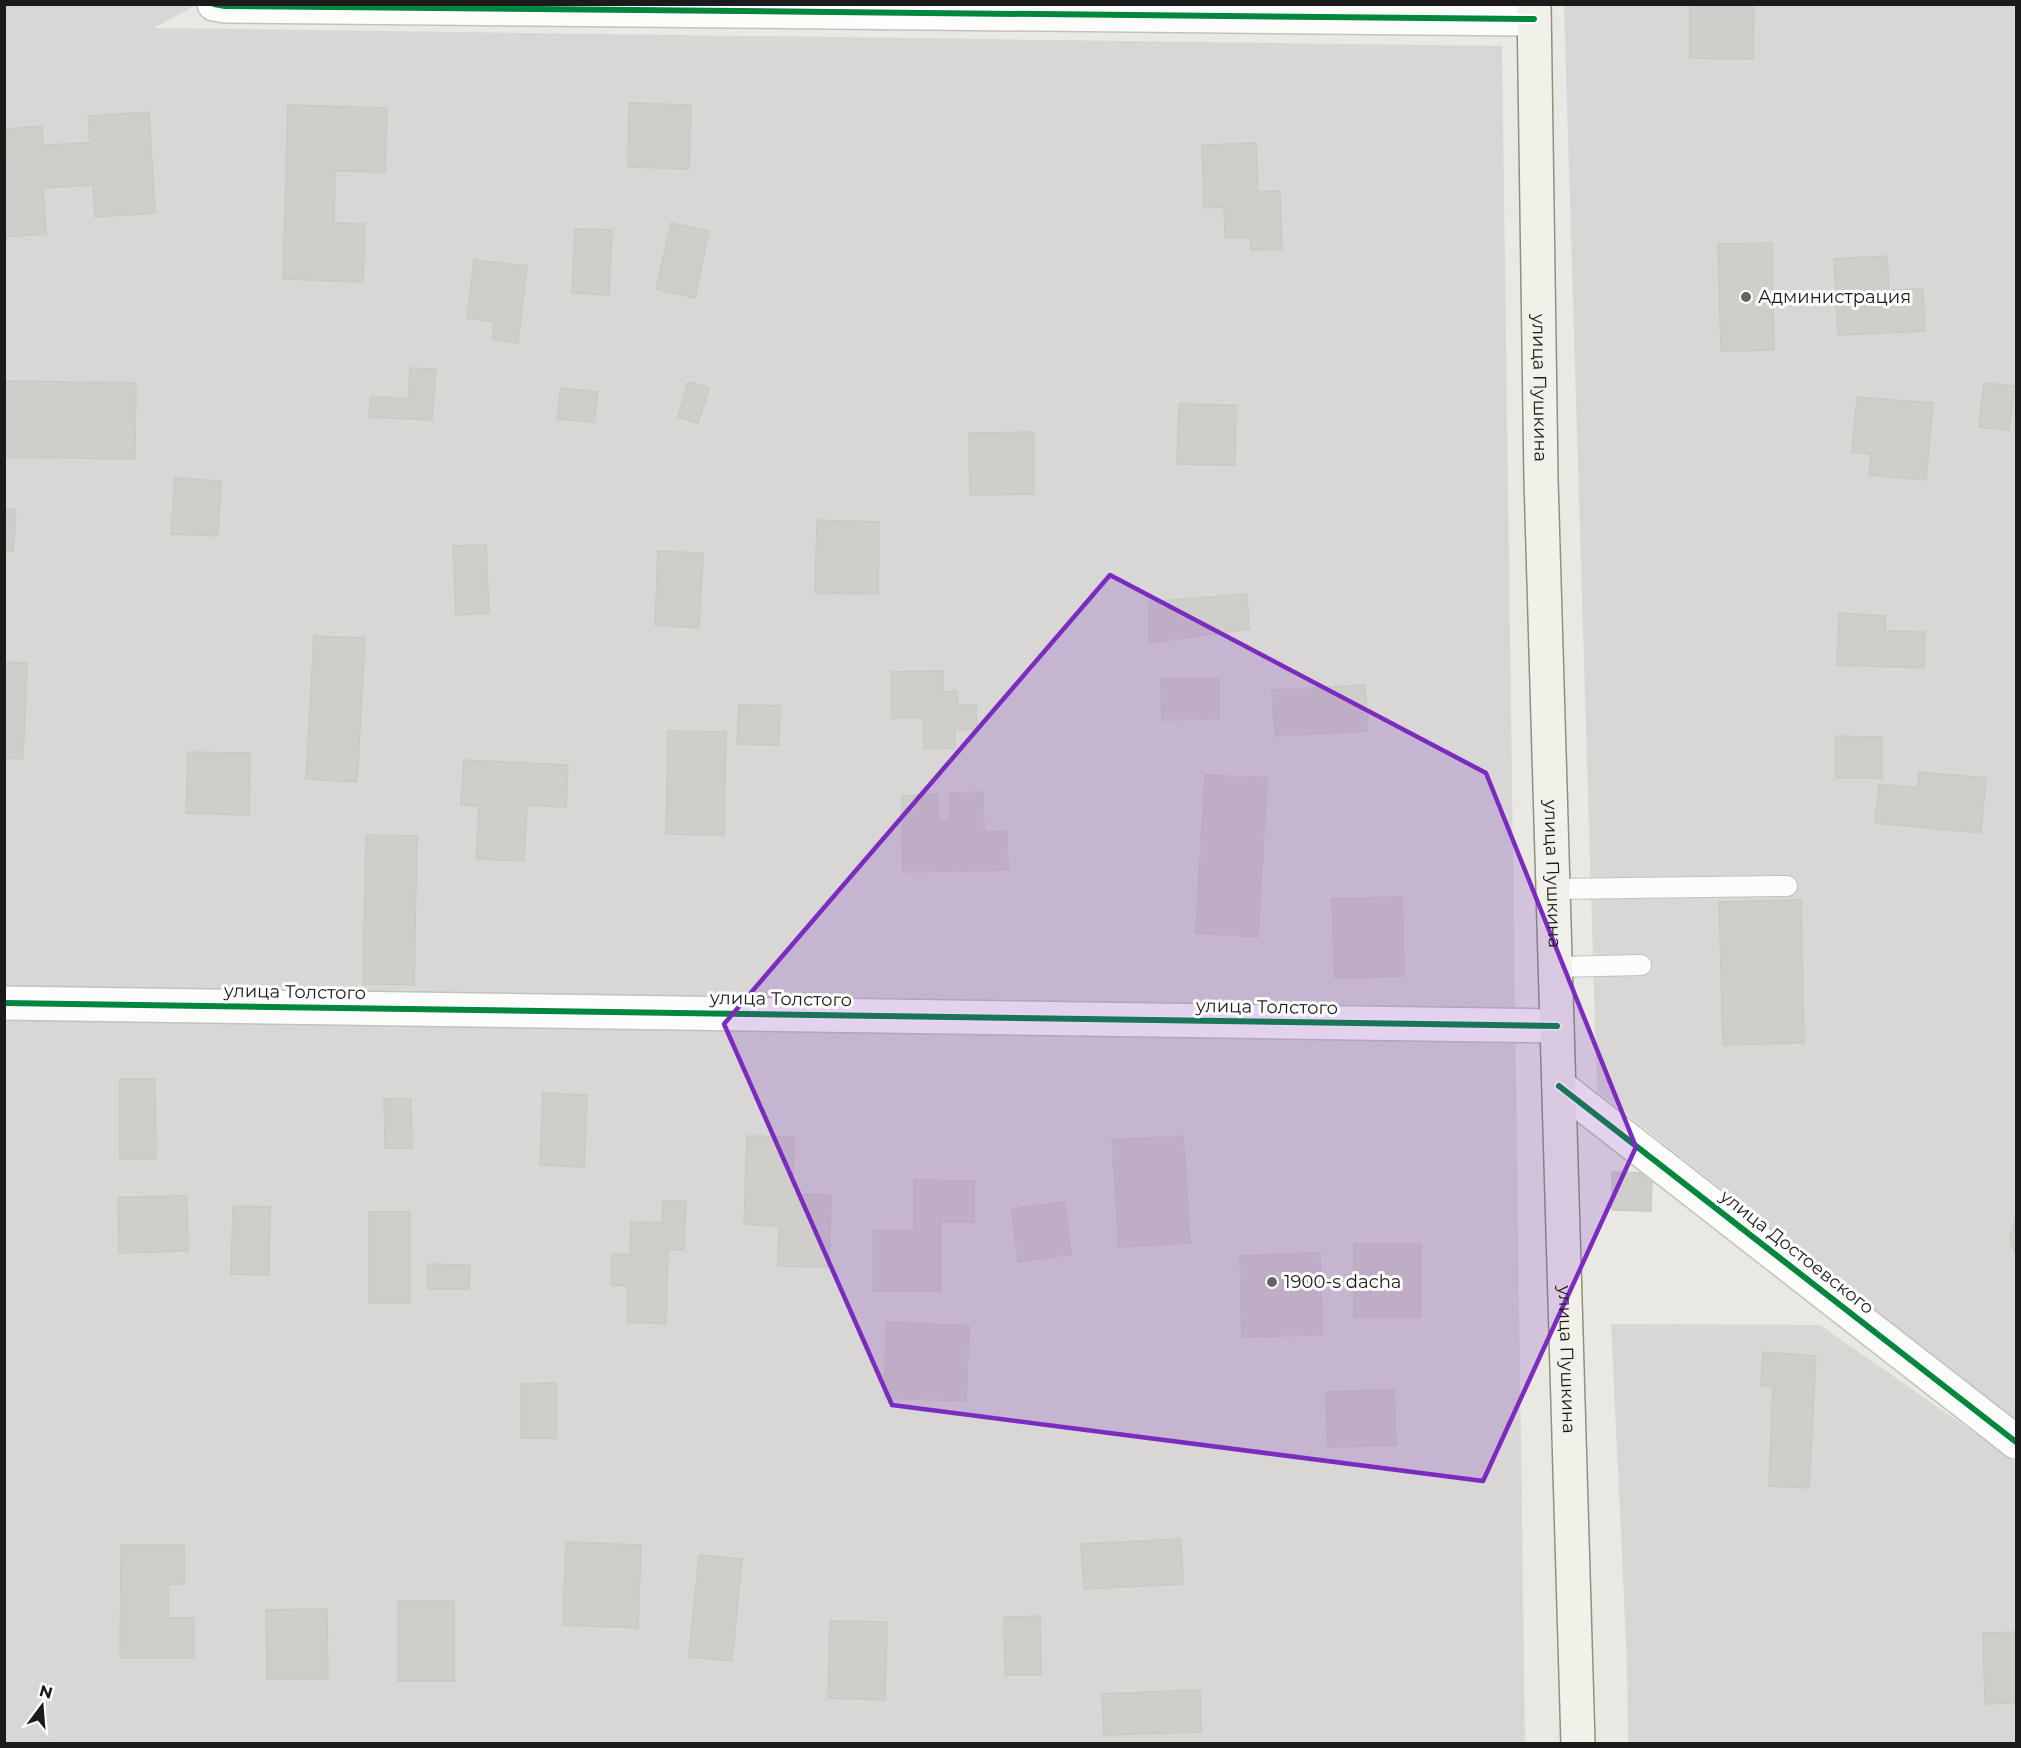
<svg xmlns="http://www.w3.org/2000/svg" width="2021" height="1748" font-family="Montserrat,sans-serif">
  <rect width="100%" height="100%" fill="#e9e8e3"/>
  <path fill="#d8d7d5" d="M 5,5 L 196,5 L 154,28 L 1502,46 L 1525,1743 L 5,1744 Z
    M 1564,5 L 2016,5 L 2016,1421 L 1597,1091 Z
    M 1611,1324 L 1820,1325 L 2016,1462 L 2016,1743 L 1628,1743 L 1627,1663 Z"/>
  <path fill="#d0ceca" stroke="#ccc9c4" stroke-width="1.5" d="M 1690,4 L 1754,4 L 1753,59 L 1690,58 Z
    M 629,103 L 691,105 L 689,169 L 628,167 Z
    M 288,105 L 387,108 L 385,172 L 335,171 L 334,223 L 365,224 L 363,282 L 283,279 Z
    M 149,112 L 155,213 L 95,217 L 93,185 L 43,188 L 46,234 L 4,237 L 4,156 L 7,156 L 6,129 L 42,126 L 43,145 L 90,143 L 88,116 Z
    M 1256,143 L 1258,192 L 1280,191 L 1282,249 L 1251,250 L 1251,237 L 1225,238 L 1224,207 L 1204,208 L 1202,145 Z
    M 671,223 L 709,231 L 695,298 L 656,289 Z
    M 575,229 L 612,230 L 609,295 L 572,293 Z
    M 1772,243 L 1774,350 L 1721,351 L 1718,244 Z
    M 1887,256 L 1889,290 L 1923,289 L 1925,331 L 1838,335 L 1834,259 Z
    M 474,260 L 527,266 L 518,343 L 492,339 L 494,322 L 467,318 Z
    M 410,368 L 436,369 L 432,420 L 369,417 L 371,396 L 408,399 Z
    M 4,381 L 136,383 L 135,459 L 4,457 Z
    M 688,382 L 709,388 L 698,423 L 678,417 Z
    M 1984,383 L 2014,386 L 2009,430 L 1979,427 Z
    M 561,388 L 598,392 L 594,422 L 557,419 Z
    M 1857,397 L 1933,403 L 1926,480 L 1869,475 L 1871,454 L 1852,452 Z
    M 1179,404 L 1236,405 L 1235,465 L 1177,464 Z
    M 1034,432 L 1034,494 L 970,495 L 969,433 Z
    M 175,478 L 221,481 L 218,536 L 171,534 Z
    M 4,509 L 16,510 L 13,551 L 4,551 Z
    M 817,520 L 879,522 L 878,594 L 815,593 Z
    M 486,545 L 489,613 L 456,615 L 453,546 Z
    M 658,551 L 703,553 L 699,628 L 655,625 Z
    M 1247,594 L 1249,629 L 1149,643 L 1149,602 Z
    M 1839,613 L 1885,616 L 1885,631 L 1925,632 L 1924,668 L 1837,665 Z
    M 314,636 L 365,638 L 357,782 L 306,779 Z
    M 4,662 L 27,663 L 23,759 L 4,758 Z
    M 943,671 L 943,692 L 957,691 L 958,705 L 976,705 L 977,729 L 955,730 L 955,748 L 924,749 L 923,717 L 892,718 L 891,672 Z
    M 1161,679 L 1219,679 L 1219,719 L 1162,720 Z
    M 1365,685 L 1368,731 L 1275,736 L 1272,690 Z
    M 739,705 L 780,706 L 779,745 L 737,744 Z
    M 668,731 L 726,732 L 724,835 L 666,834 Z
    M 1836,736 L 1882,737 L 1882,778 L 1836,778 Z
    M 188,752 L 250,753 L 249,815 L 186,813 Z
    M 464,760 L 568,765 L 566,807 L 527,805 L 524,861 L 476,859 L 479,806 L 461,805 Z
    M 1919,772 L 1986,778 L 1981,833 L 1875,823 L 1879,784 L 1918,788 Z
    M 1205,775 L 1267,778 L 1258,937 L 1196,933 Z
    M 983,792 L 984,832 L 1007,832 L 1008,870 L 903,872 L 902,796 L 937,794 L 938,821 L 950,821 L 950,793 Z
    M 366,835 L 417,836 L 414,985 L 363,984 Z
    M 1402,897 L 1404,976 L 1335,978 L 1332,899 Z
    M 1801,900 L 1804,1043 L 1723,1045 L 1719,902 Z
    M 120,1079 L 155,1079 L 156,1159 L 120,1159 Z
    M 543,1093 L 587,1095 L 584,1167 L 540,1165 Z
    M 384,1099 L 411,1099 L 412,1148 L 385,1148 Z
    M 747,1136 L 794,1137 L 792,1194 L 831,1195 L 829,1267 L 778,1266 L 779,1226 L 744,1224 Z
    M 1183,1136 L 1190,1243 L 1119,1247 L 1112,1140 Z
    M 1612,1172 L 1652,1173 L 1651,1211 L 1612,1210 Z
    M 914,1180 L 974,1181 L 974,1222 L 941,1222 L 941,1291 L 873,1291 L 873,1231 L 914,1231 Z
    M 187,1196 L 188,1251 L 119,1253 L 118,1197 Z
    M 663,1201 L 686,1201 L 684,1250 L 668,1250 L 666,1324 L 627,1322 L 628,1286 L 611,1285 L 612,1254 L 630,1255 L 631,1222 L 662,1223 Z
    M 1064,1202 L 1071,1254 L 1018,1262 L 1012,1209 Z
    M 233,1206 L 270,1207 L 269,1275 L 231,1274 Z
    M 369,1212 L 410,1212 L 410,1303 L 369,1303 Z
    M 2016,1215 L 2016,1255 L 2010,1238 Z
    M 1354,1244 L 1421,1244 L 1421,1317 L 1354,1317 Z
    M 1320,1253 L 1322,1335 L 1242,1337 L 1240,1256 Z
    M 428,1264 L 470,1265 L 469,1289 L 428,1289 Z
    M 887,1322 L 969,1326 L 966,1401 L 884,1398 Z
    M 1763,1352 L 1816,1356 L 1809,1488 L 1769,1486 L 1773,1387 L 1761,1385 Z
    M 556,1383 L 556,1438 L 521,1438 L 521,1384 Z
    M 1394,1390 L 1396,1445 L 1328,1447 L 1326,1392 Z
    M 1181,1539 L 1183,1584 L 1084,1589 L 1081,1544 Z
    M 566,1542 L 641,1545 L 638,1628 L 563,1625 Z
    M 121,1545 L 184,1545 L 184,1584 L 168,1584 L 168,1618 L 194,1618 L 194,1658 L 120,1658 Z
    M 699,1555 L 742,1559 L 732,1661 L 689,1657 Z
    M 398,1601 L 454,1601 L 454,1681 L 398,1681 Z
    M 327,1609 L 328,1679 L 267,1679 L 266,1610 Z
    M 1040,1616 L 1041,1675 L 1005,1675 L 1004,1617 Z
    M 830,1621 L 887,1622 L 885,1700 L 828,1698 Z
    M 2016,1632 L 2016,1703 L 1985,1704 L 1983,1633 Z
    M 1200,1690 L 1201,1732 L 1104,1735 L 1102,1694 Z"/>
  <g fill="none" stroke-linecap="round" stroke-linejoin="round">
    <g stroke="#c2c2bf" stroke-width="22">
      <path id="service" d="M 1553,889 L 1787,886
        M 1556,967 L 1641,965"/>
    </g>
    <g stroke="#c2c2bf" stroke-width="36">
      <path id="minor" d="M 214,4 L 225,6 L 1534,19
        M 4,1003 L 1557,1026
        M 1559,1086 L 2016,1442"/>
    </g>
    <g stroke="#8f927c" stroke-width="36">
      <g id="secondary">
        <path id="s1" d="M 1534,4 L 1541,479 L 1578,1744"/>
      </g>
    </g>
    <use href="#service" stroke="#fcfcfb" stroke-width="20"/>
    <use href="#minor" stroke="#fcfcfb" stroke-width="33"/>
    <use href="#secondary" stroke="#f1f1e9" stroke-width="33"/>
    <g stroke="#fff" stroke-width="10">
      <path id="cycleway" d="M 214,4 L 225,6 L 1534,19
        M 4,1003 L 1557,1026
        M 1559,1086 L 2016,1442"/>
    </g>
    <use href="#cycleway" stroke="#00873e" stroke-width="6"/>
  </g>
  <path fill="#7b2cbf" fill-opacity="0.2" stroke="#7b2cbf" stroke-width="4.5" stroke-linejoin="round" d="M 1110,575 L 1486,773 L 1636,1147 L 1483,1481 L 892,1405 L 724,1024 Z"/>
  <g fill="#636361" stroke="#fff" stroke-width="2">
    <circle cx="1746" cy="297" r="6"/>
    <circle cx="1272" cy="1282" r="6"/>
  </g>
  <g text-anchor="middle" stroke-width="6" stroke-linejoin="round" paint-order="stroke">
    <g font-size="18" fill="#1b1b1b" stroke="#fff" text-anchor="start">
      <text x="1758" y="303">Администрация</text>
      <text x="1284" y="1288">1900-s dacha</text>
    </g>
    <g font-size="18" fill="#1b1b1b" stroke="#fff">
      <text dy="6" stroke="none"><textPath href="#s1" startOffset="384">улица Пушкина</textPath></text>
      <text dy="6" stroke="none"><textPath href="#s1" startOffset="870">улица Пушкина</textPath></text>
      <text transform="translate(295 992) rotate(1)" y="6">улица Толстого</text>
      <text transform="translate(781 999) rotate(1)" y="6">улица Толстого</text>
      <text transform="translate(1267 1007) rotate(1)" y="6">улица Толстого</text>
      <text transform="translate(1797 1252) rotate(38)" y="6">улица Достоевского</text>
      <text dy="6" stroke="none"><textPath href="#s1" startOffset="1356">улица Пушкина</textPath></text>
    </g>
  </g>
  <rect width="2021" height="1748" fill="none" stroke="#1b1b1b" stroke-width="12"/>
  <g transform="translate(42 1706) rotate(16)" stroke="#ffffff" stroke-width="4.5" paint-order="stroke">
  <path d="M0-4.5L10 22L0 15L-10 22Z" fill="#1b1b1b"/>
  <text y="-9" font-size="16" font-weight="bold" text-anchor="middle" fill="#1b1b1b">N</text>
  </g>
</svg>
